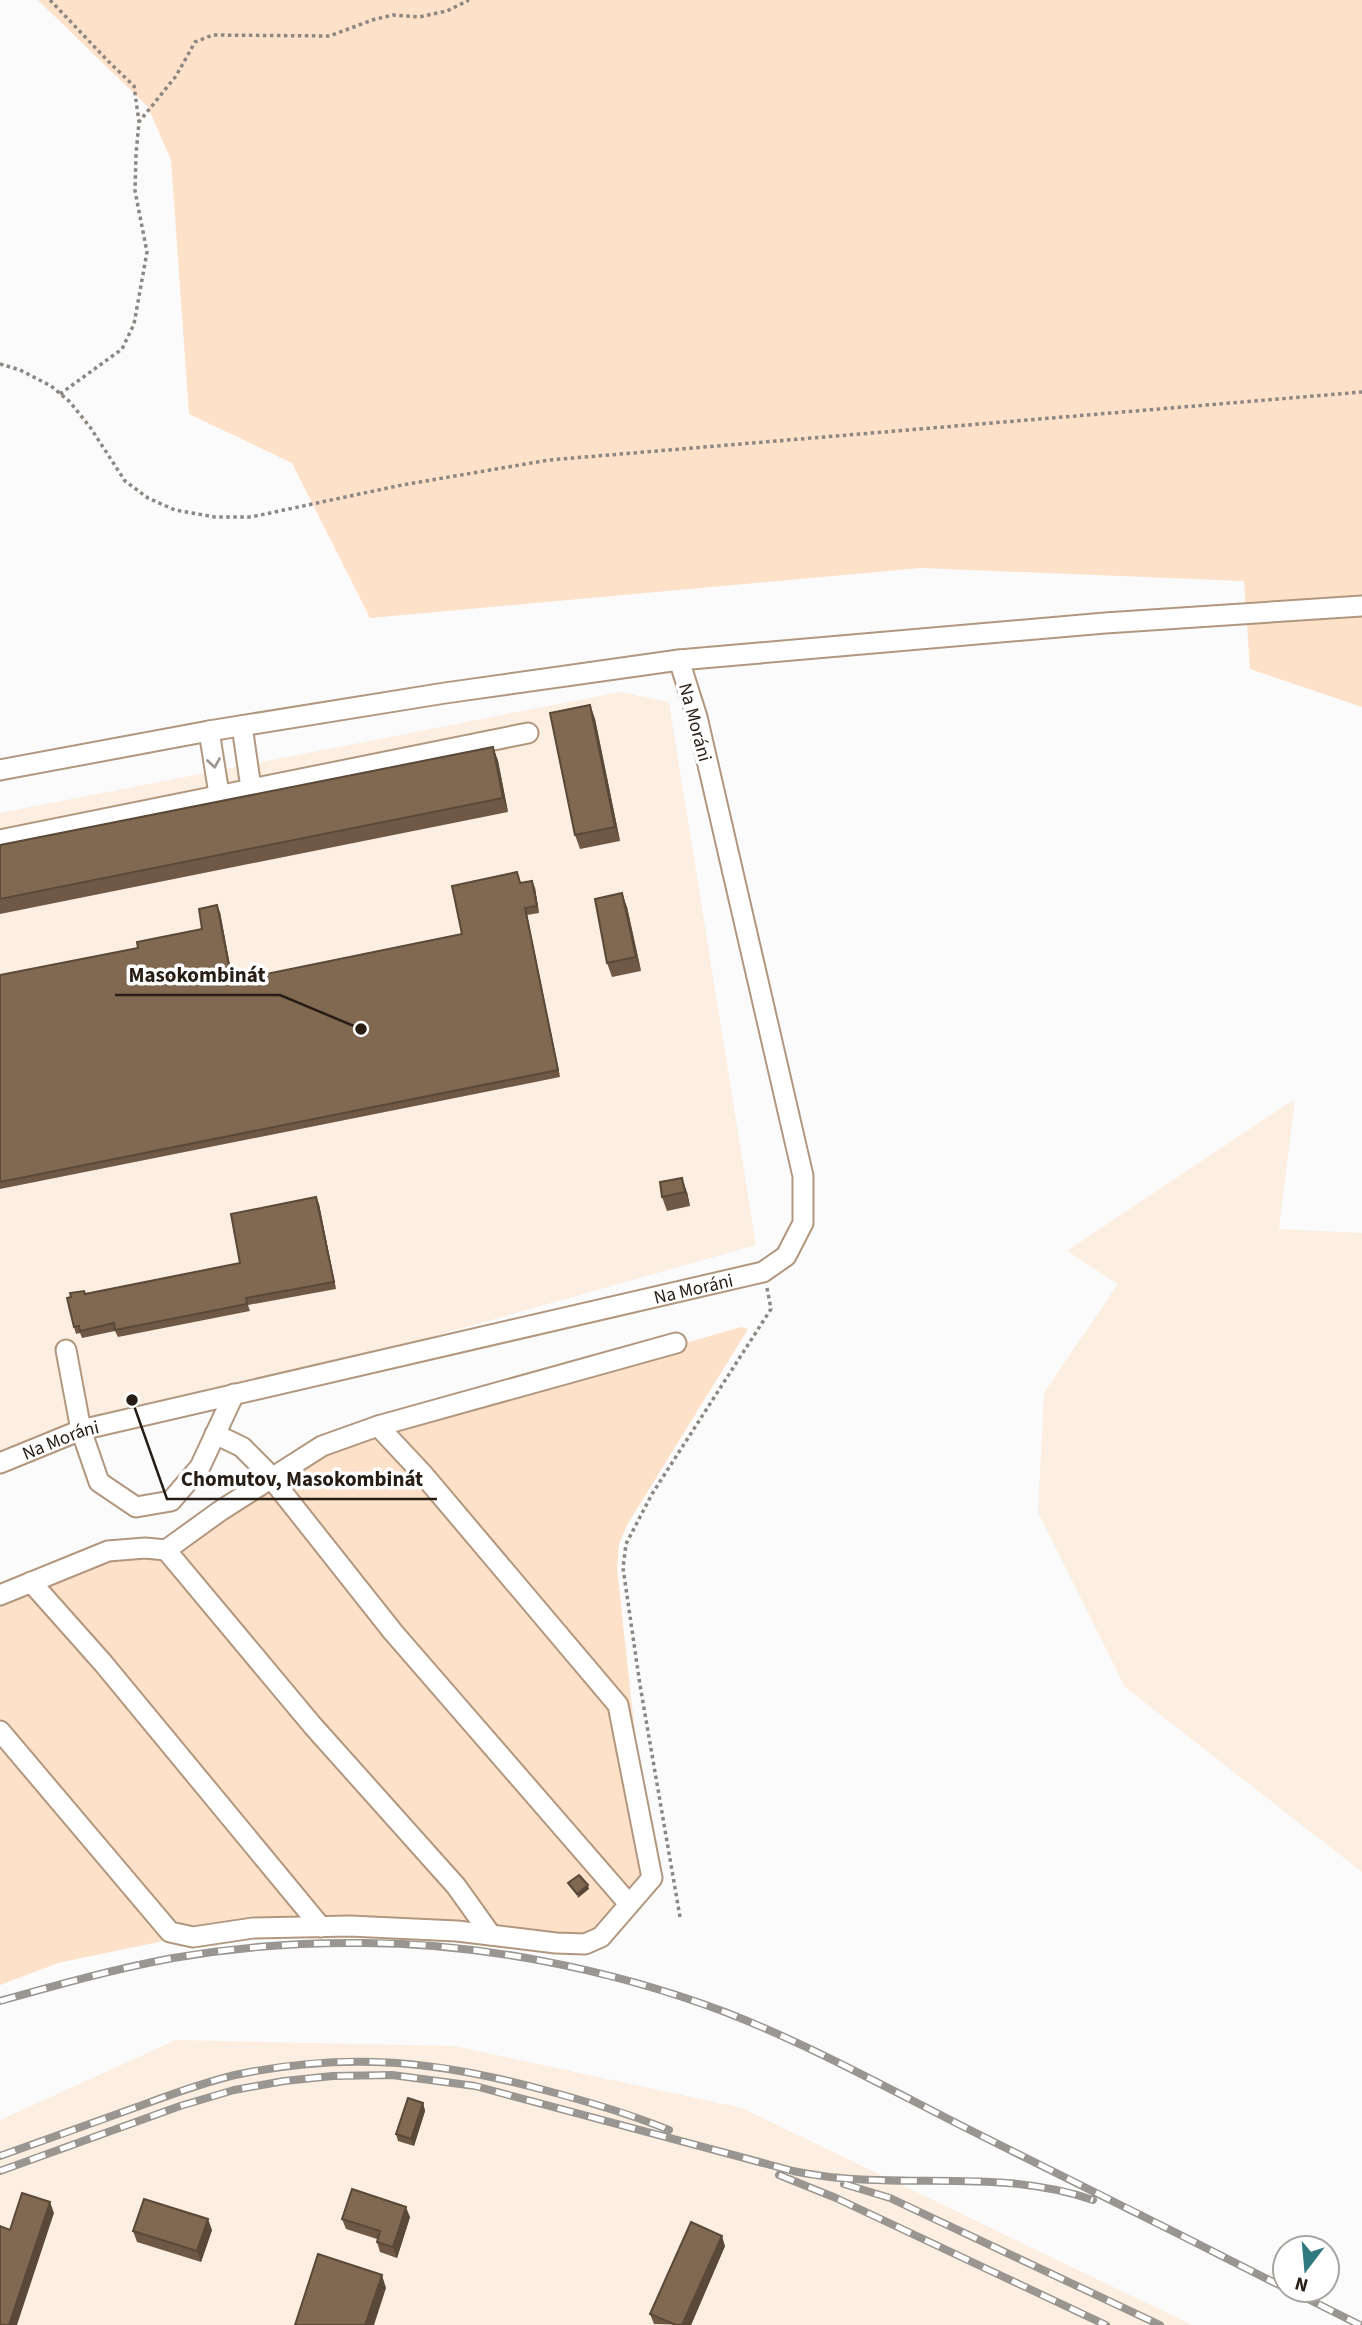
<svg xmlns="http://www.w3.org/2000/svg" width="1362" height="2325" font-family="'Source Sans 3',sans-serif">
  <rect width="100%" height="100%" fill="#fbfbfb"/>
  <path fill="#fceee1" d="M 620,692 L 669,702 L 756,1245 L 0,1459 L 0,813 Z
    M 1295,1099 L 1279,1229 L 1362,1233 L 1362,1872 L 1125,1687 L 1038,1512 L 1044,1393 L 1118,1284 L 1067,1251 Z
    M 176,2040 L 455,2046 L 742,2108 L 1192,2325 L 0,2325 L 0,2120 Z"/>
  <path fill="#fde1c9" d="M 38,0 L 1362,0 L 1362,707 L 1250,669 L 1244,581 L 921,568 L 370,618 L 292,463 L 189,414 L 171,160 L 148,107 Z
    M 741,1327 L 748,1329 L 627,1525 L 619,1544 L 617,1568 L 650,1873 L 585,1940 L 211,1931 L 58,1963 L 0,1985 L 0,1602 L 106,1558 L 173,1553 L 327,1447 Z"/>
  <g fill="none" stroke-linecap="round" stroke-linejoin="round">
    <g stroke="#b2977f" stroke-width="23">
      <g id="minor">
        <path d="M 242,726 L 251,788"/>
        <path d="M 209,731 L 219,794"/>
        <path d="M 0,770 L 209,731 L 445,693 L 679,660 L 1105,623 L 1362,606"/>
        <path d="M 0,840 L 528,733"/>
        <path d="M 66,1350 L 81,1430 L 99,1482 L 136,1507 L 171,1501 L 200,1467 L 234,1394"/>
        <path d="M 215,1434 L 242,1447 L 264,1469 L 393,1632 L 629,1904"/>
        <path id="s1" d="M 0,1463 L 81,1430 L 763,1272 L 786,1256 L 803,1223 L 803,1176 L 697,717 L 679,660"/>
        <path d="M 166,1550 L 313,1726 L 456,1886 L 491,1935"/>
        <path d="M 31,1582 L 103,1663 L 321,1927"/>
        <path d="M 0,1595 L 108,1551 L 145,1548 L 166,1550 L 220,1511 L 322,1446 L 378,1426 L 676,1343"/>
        <path d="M 0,1731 L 170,1932 L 193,1937 L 253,1928 L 350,1926 L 457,1931 L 556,1943 L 585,1944 L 601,1937 L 652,1878 L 618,1705 L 422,1473 L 378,1426"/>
      </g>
    </g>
    <path stroke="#8c8782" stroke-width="3.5" stroke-dasharray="3.5 3.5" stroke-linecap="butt" d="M 50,0 L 108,61 L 134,86 L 139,122
      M 0,364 L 20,370 L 51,386 L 70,402 L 90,427 L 125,481 L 148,498 L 175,510 L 215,517 L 251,517 L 402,485 L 549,460 L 1362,392
      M 60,394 L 122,349 L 134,324 L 147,252 L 135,191 L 136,154 L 139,122 L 176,76 L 195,42 L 213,35 L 330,36 L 372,20 L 393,15 L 419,17 L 447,11 L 469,0
      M 680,1917 L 640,1685 L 623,1568 L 626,1544 L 652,1494 L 771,1309 L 767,1288"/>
    <use href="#minor" stroke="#fff" stroke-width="19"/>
    <g stroke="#999590" stroke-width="8">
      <path id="rail" d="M 0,2001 C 57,1985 114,1969 173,1958 C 231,1948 291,1943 350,1943 C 473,1941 611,1969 725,2012 C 808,2044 887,2088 966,2128 C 1073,2181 1179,2234 1285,2288
        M 0,2156 C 45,2140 90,2124 134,2108 C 167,2096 201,2083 235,2075 C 348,2051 438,2061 548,2091 C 589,2102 630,2114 669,2130
        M 0,2171 L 180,2106 L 234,2090 L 284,2081 L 333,2076 L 392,2075 L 475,2086 L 793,2171 C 809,2174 825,2177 841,2178 C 927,2186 1009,2171 1093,2200
        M 779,2175 L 836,2198 L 1106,2325
        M 844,2184 L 890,2198 L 1160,2325
        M 1290,2290 L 1360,2325"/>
    </g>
    <use href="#rail" stroke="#fff" stroke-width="5" stroke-dasharray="16" stroke-linecap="butt"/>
  </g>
  <path fill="#6f5946" d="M 590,705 L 595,719 L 620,841 L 580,849 L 575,835 Z
    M 493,747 L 498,761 L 508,812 L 0,914 L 0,845 Z
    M 517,872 L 521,883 L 532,881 L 535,888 L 539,913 L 527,915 L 560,1077 L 0,1189 L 0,975 L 138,948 L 202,929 L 220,912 L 233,981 L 462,934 Z
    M 627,907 L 641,971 L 612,977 L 607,963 Z
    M 687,1192 L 690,1206 L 667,1211 L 662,1197 Z
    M 316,1197 L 319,1204 L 336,1289 L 248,1305 L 250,1311 L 118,1337 L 115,1331 L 82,1338 L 80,1333 L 76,1334 L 74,1327 L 71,1297 L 240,1263 Z
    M 423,2103 L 425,2111 L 414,2146 L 398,2141 L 396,2134 Z
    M 410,2217 L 397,2258 L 380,2252 L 377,2242 L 377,2239 L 346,2229 L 342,2219 Z
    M 212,2230 L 201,2262 L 137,2242 L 133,2231 Z
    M 725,2246 L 691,2325 L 654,2324 L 650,2314 Z"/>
  <path fill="#5a4939" d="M 590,705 L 595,719 L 620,841 L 615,827 Z
    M 493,747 L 498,761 L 508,812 L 503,798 Z
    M 532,881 L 535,888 L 539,913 L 537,906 Z
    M 622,893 L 627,907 L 641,971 L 636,957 Z
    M 217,905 L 220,912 L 234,988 L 232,981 Z
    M 525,908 L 527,915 L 560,1077 L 558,1070 Z
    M 682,1178 L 687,1192 L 690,1206 L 685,1192 Z
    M 316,1197 L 319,1204 L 336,1289 L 334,1282 Z
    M 588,1885 L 589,1889 L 578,1898 L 577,1894 Z
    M 423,2103 L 425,2111 L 414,2146 L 411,2139 Z
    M 50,2202 L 54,2213 L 17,2325 L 9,2325 Z
    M 406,2207 L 410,2217 L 397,2258 L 393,2247 Z
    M 208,2219 L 212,2230 L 201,2262 L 197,2251 Z
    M 722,2236 L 725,2246 L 691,2325 L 682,2325 Z
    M 382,2275 L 386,2288 L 374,2325 L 365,2325 Z"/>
  <path fill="#816851" stroke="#5a4939" stroke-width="2" d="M 590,705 L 615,827 L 575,835 L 550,713 Z
    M 493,747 L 503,798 L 0,899 L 0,845 Z
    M 517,872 L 520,883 L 532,881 L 537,906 L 525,908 L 558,1070 L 0,1182 L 0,975 L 138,948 L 137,942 L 202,929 L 199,909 L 217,905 L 232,981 L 462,934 L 452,886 Z
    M 622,893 L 636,957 L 607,963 L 595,899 Z
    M 682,1178 L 685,1192 L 662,1197 L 660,1182 Z
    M 316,1197 L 334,1282 L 246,1298 L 247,1304 L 115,1330 L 114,1323 L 80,1331 L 79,1326 L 74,1327 L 67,1298 L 71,1297 L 70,1293 L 84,1291 L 85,1294 L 240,1263 L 231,1214 Z
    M 579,1875 L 588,1885 L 577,1894 L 568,1883 Z
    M 408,2098 L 423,2103 L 411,2139 L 396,2134 Z
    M 352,2189 L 406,2207 L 393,2247 L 377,2242 L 380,2231 L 342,2219 Z
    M 22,2193 L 50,2202 L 9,2325 L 0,2325 L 0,2226 L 10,2230 Z
    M 144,2199 L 208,2219 L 197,2251 L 133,2231 Z
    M 691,2222 L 722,2236 L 682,2325 L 676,2325 L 650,2314 Z
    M 318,2254 L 382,2275 L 365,2325 L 295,2325 Z"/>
  <defs><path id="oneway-chevron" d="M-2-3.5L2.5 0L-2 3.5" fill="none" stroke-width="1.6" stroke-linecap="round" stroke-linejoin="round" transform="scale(1.75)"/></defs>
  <use stroke="#9e9995" href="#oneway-chevron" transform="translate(214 763) rotate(81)"/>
  <g text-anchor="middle" stroke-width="7" stroke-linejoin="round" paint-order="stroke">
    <g font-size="19" fill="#271d14" stroke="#fff">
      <text transform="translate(696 722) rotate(75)" y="7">Na Moráni</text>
      <text dy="7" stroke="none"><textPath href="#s1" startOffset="716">Na Moráni</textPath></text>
      <text dy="7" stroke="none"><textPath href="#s1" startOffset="65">Na Moráni</textPath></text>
    </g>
  </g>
  <path fill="none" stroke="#271d14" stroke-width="2.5" d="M361 1029L280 995H115M132 1400L167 1499H437"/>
  <g fill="#271d14" stroke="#fff" stroke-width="2.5">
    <circle cx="361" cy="1029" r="7"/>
    <circle cx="132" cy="1400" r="7"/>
  </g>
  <g font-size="21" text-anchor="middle" font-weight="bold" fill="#271d14" stroke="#fff" stroke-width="7" stroke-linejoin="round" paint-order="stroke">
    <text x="197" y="982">Masokombinát</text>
    <text x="302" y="1486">Chomutov, Masokombinát</text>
  </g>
  <g transform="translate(1306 2269) rotate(196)"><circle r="33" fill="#ffffff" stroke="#a9a5a1" stroke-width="2"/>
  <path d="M0-5L12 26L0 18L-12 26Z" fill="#307a7f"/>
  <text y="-10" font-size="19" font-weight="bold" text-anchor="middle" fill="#271d14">N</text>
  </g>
</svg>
